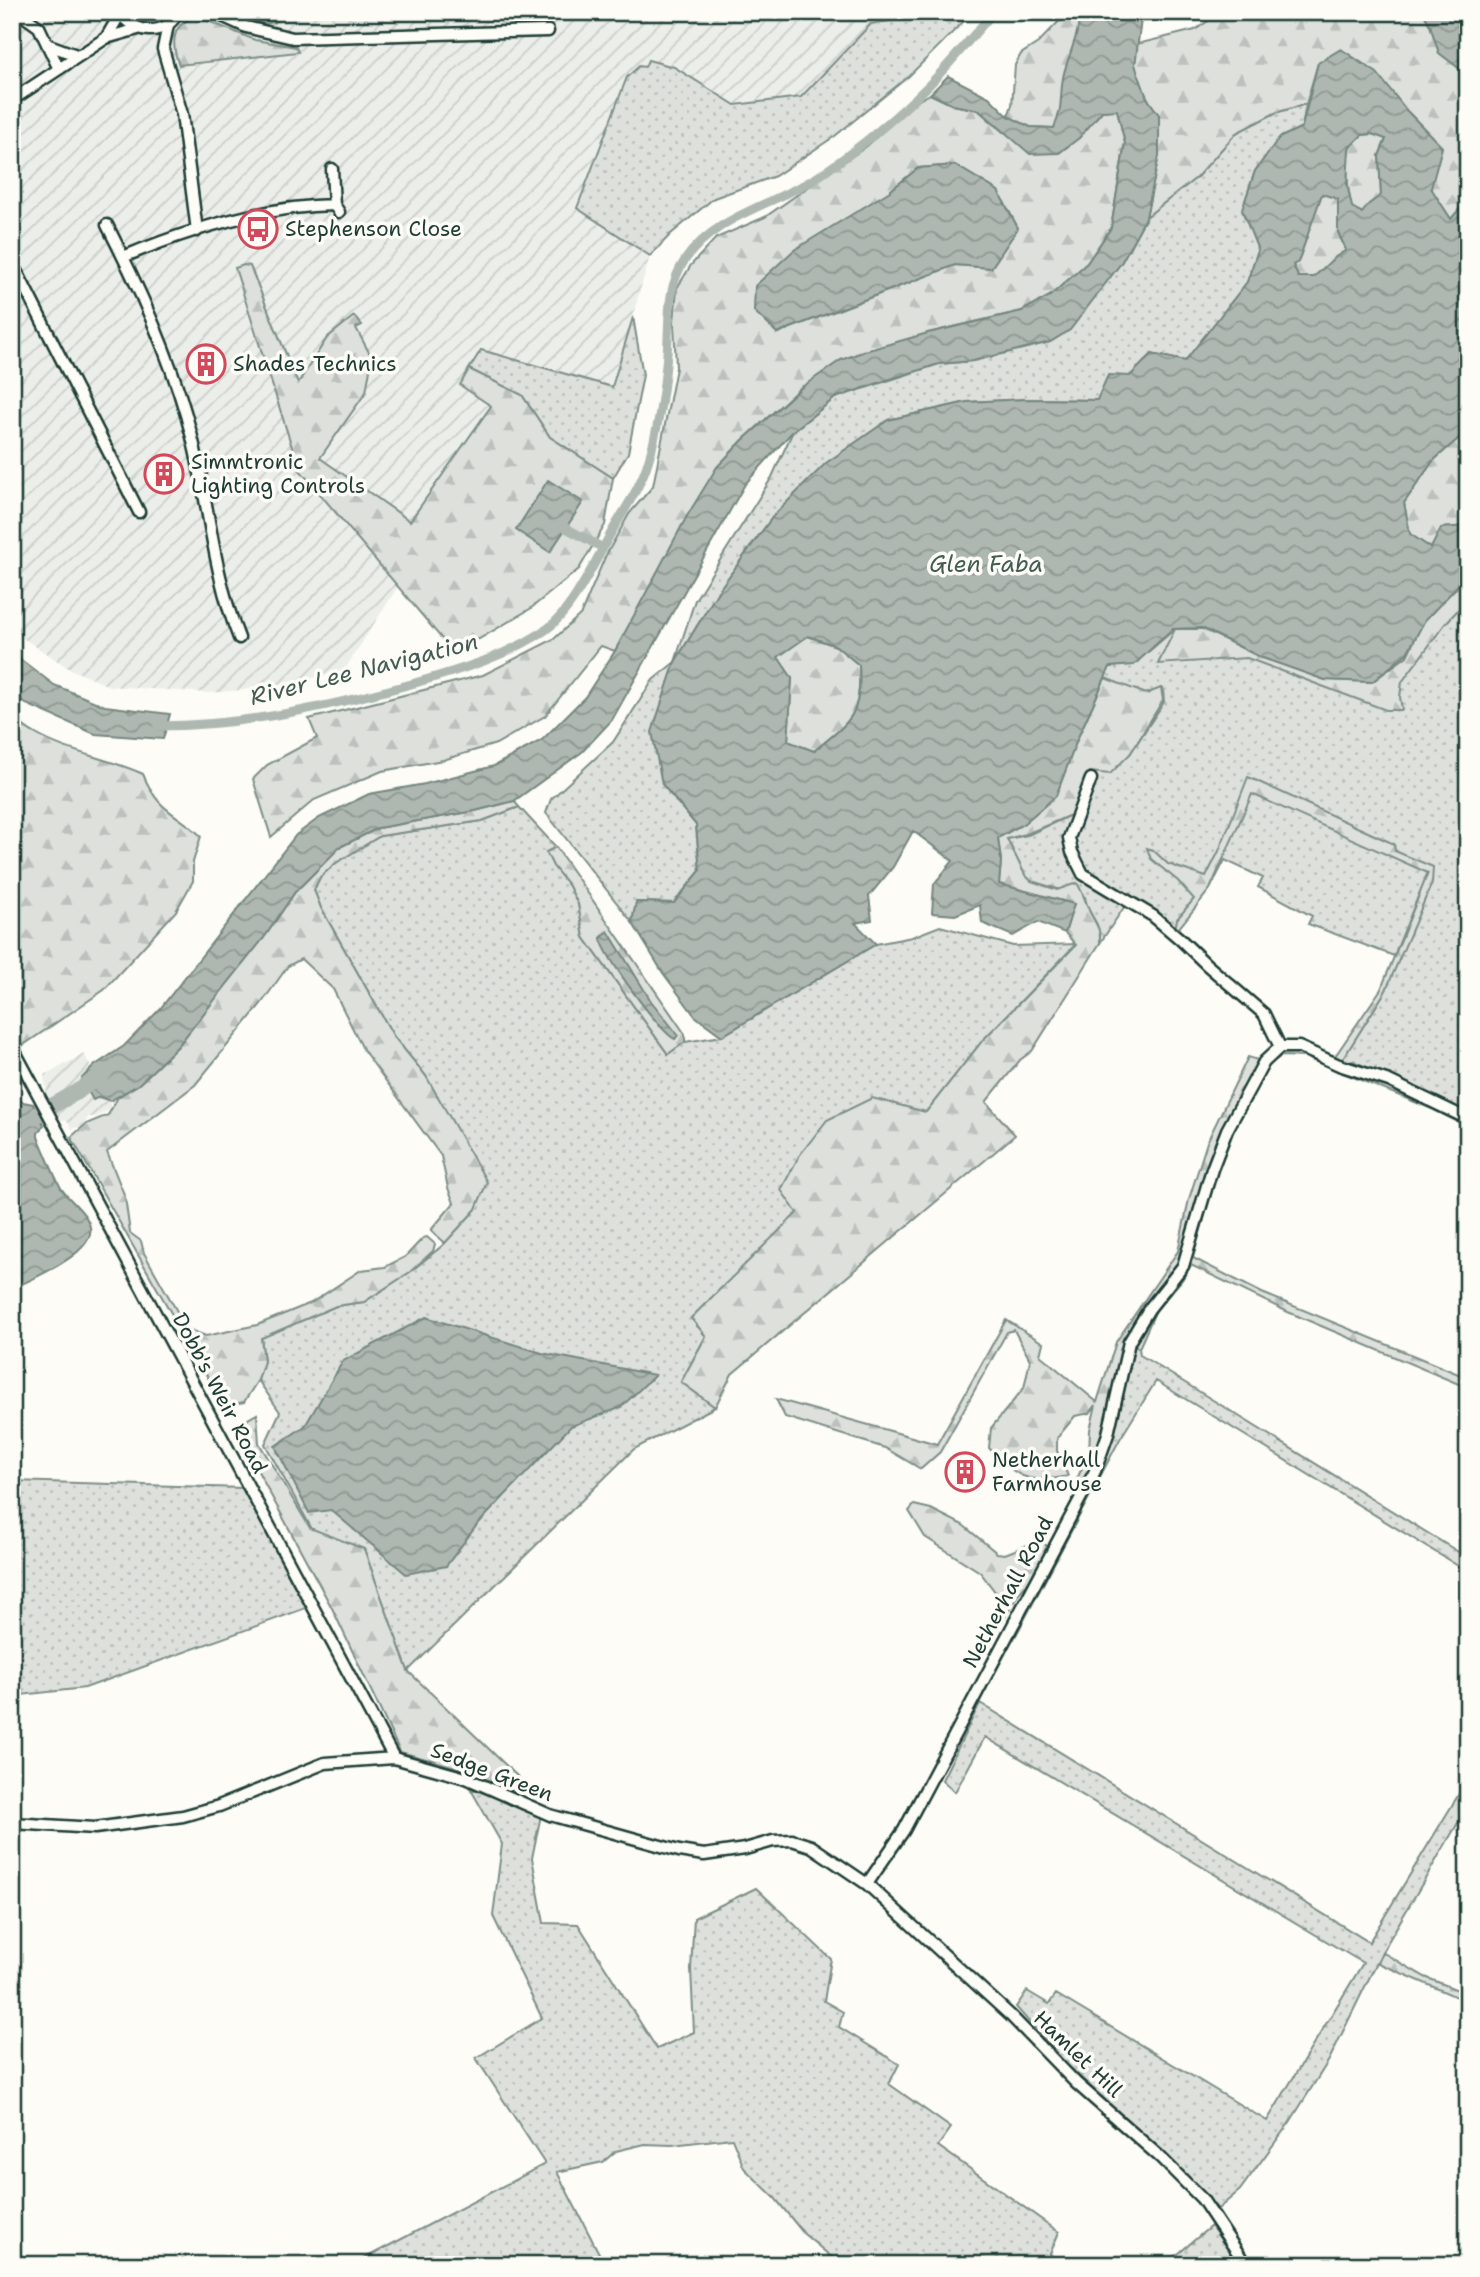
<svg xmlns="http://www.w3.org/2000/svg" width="1480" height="2277" font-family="'Shantell Sans',sans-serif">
  <defs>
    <pattern id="industrial-furrows" width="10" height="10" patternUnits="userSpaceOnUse" patternTransform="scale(1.75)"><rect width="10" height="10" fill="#eceee9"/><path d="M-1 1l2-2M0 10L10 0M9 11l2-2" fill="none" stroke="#cacdc8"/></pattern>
    <pattern id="grass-dots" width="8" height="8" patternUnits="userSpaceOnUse" patternTransform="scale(1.75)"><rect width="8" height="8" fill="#dde0db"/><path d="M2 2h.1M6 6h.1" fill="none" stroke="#bdc1bd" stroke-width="1.8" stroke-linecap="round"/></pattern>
    <pattern id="forest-firs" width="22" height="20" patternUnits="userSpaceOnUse" patternTransform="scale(1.75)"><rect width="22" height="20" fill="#dde0db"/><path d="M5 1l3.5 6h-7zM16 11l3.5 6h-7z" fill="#bdc1bd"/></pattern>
    <pattern id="water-waves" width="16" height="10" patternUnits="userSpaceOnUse" patternTransform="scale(1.75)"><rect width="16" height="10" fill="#aeb8b1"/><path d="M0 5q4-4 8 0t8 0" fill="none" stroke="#8d9791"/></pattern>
  </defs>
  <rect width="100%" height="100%" fill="#fdfcf7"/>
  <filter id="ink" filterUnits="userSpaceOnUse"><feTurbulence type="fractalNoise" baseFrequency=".0143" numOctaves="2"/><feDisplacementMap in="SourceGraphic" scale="14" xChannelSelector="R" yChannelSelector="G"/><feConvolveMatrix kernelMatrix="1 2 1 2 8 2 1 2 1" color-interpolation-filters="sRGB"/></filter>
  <g filter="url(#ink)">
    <path fill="url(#industrial-furrows)" d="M 12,12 L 944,12 L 871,24 L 801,97 L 735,105 L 674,67 L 639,66 L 627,77 L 577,208 L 650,256 L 612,387 L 481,350 L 462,381 L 511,411 L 343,672 L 260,688 L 209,693 L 109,686 L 70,669 L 12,631 Z
      M 84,1054 L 90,1065 L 89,1073 L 82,1079 L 90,1090 L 108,1100 L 112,1108 L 96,1117 L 88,1117 L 82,1126 L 72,1129 L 67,1121 L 60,1119 L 47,1095 L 44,1075 Z"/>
    <path fill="url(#grass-dots)" stroke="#7e8e88" stroke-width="2" d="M 124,12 L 172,12 C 158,30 139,28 124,12 Z
      M 234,12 L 259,12 L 273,17 L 274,22 L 265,24 Z
      M 944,12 L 965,20 L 909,76 L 835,136 L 775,176 L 714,198 L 671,234 L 650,256 L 577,208 L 627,77 L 639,66 L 645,67 L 648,60 L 674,67 L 735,105 L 801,97 L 871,24 Z
      M 1306,104 L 1302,127 L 1279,138 L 1255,171 L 1242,210 L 1258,250 L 1247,282 L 1185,361 L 1152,354 L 1130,376 L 1098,400 L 1027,399 L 967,402 L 888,420 L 774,515 L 719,590 L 675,662 L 662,784 L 696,825 L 700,871 L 674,903 L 637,902 L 632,922 L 546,813 L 551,799 L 613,742 L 653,680 L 675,662 L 695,600 L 772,477 L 793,431 L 835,398 L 939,364 L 973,361 L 1050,342 L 1069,330 L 1121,263 L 1146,217 L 1196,178 L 1236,133 L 1275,113 Z
      M 633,317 L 643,375 L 628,453 L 613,478 L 550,437 L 522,395 L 469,369 L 481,350 L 612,387 Z
      M 1468,575 L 1468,1113 L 1339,1065 L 1386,990 L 1428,872 L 1394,956 L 1308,924 L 1312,916 L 1258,887 L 1263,878 L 1225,860 L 1210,889 L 1174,934 L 1148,906 L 1131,897 L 1100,943 C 1101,920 1088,918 1085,897 L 1031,881 L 1025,875 L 1007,839 L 1028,835 L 1075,813 L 1090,772 L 1130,754 L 1164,702 L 1163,689 L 1146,694 L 1103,679 L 1110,667 L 1134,664 L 1175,629 L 1203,629 L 1260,657 L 1372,682 L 1407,656 L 1423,622 Z
      M 519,807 L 556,847 L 547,852 L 553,866 L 569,886 L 578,904 L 584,937 L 668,1054 L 685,1042 L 722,1036 L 876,944 L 912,937 L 940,926 L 1013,946 L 1076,944 L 983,1040 L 926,1112 L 798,1213 L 691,1318 L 706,1336 L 681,1382 L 715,1407 L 634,1449 L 408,1671 L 364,1549 L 313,1531 L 265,1444 L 280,1412 L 258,1380 L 264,1361 L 261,1338 L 336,1306 L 364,1302 L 410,1272 L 443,1245 L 476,1209 L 426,1076 L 394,1037 L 321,908 L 314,890 L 320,877 L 336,863 L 380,836 L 482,821 Z
      M 1129,1342 L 1139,1348 L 1140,1355 L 1468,1558 L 1468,1572 L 1156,1381 L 1120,1439 L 1014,1639 L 1004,1632 L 1079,1491 Z
      M 12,1481 L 243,1488 L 306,1608 L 85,1688 L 12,1696 Z
      M 980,1703 L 1369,1942 L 1468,1779 L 1468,1806 L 1382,1952 L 1329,2060 L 1290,2122 L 1240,2190 L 1218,2209 L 1143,2135 L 1066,2064 L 1016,2007 L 1027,1991 L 1049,2004 L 1056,1994 L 1267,2121 L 1363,1963 L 985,1737 L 955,1792 L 942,1780 Z
      M 470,1788 L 541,1815 L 532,1858 L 544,1923 L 578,1924 L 657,2049 L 694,2032 L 691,1969 L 694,1918 L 756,1888 L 831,1959 L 824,2001 L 843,2012 L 839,2027 L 899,2064 L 889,2084 L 951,2128 L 938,2146 L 1059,2232 L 1050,2254 L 1062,2265 L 841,2265 L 804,2234 L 775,2198 L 744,2168 L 732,2138 L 672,2145 L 645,2144 L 616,2151 L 603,2162 L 557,2172 L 605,2265 L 352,2265 L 545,2164 L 476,2058 L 542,2018 L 493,1916 L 502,1844 Z
      M 1211,2226 L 1239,2265 L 1165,2265 Z"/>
    <path fill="url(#forest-firs)" stroke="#7e8e88" stroke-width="2" fill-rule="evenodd" d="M 1068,12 L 1080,12 L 1079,32 L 1064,75 L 1062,110 L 1054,128 L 1030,127 L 1008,116 L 1012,105 L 1015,65 L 1021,54 L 1038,43 Z
      M 1212,12 L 1423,12 L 1430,25 L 1439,53 L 1468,75 L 1468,199 L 1451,219 L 1430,188 L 1442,147 L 1408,112 L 1318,63 L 1306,104 L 1275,113 L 1236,133 L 1196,178 L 1146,217 L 1159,154 L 1159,115 L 1147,98 L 1135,65 L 1137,44 L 1195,30 L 1211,19 Z
      M 192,18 L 208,21 L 255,40 L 296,47 L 298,52 L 179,65 C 172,47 170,26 192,18 Z
      M 930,94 L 953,105 L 978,110 L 1003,132 L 1079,138 L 1102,111 L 1117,109 L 1125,143 L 1111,228 L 1087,263 L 1050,296 L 1022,311 L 928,333 L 801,387 L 743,440 L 717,467 L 615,651 L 601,646 L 545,716 L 496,744 L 443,760 L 382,771 L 314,800 L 271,837 L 253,779 L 267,765 L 317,738 L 309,719 L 483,675 L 554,639 L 581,614 L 605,557 L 629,514 L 653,486 L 676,368 L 674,322 L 677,288 L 691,265 L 716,238 L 765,217 L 867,146 L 912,104 ZM 955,165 L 998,191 L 1018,228 L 991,268 L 955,265 L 778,333 L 890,191 L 918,168 Z
      M 1372,134 L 1386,139 L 1379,156 L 1381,196 L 1369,204 L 1363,213 L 1352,208 C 1348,197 1345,159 1350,148 C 1352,144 1358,138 1362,135 Z
      M 1322,193 L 1338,199 L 1338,232 L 1346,251 L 1334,258 L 1314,277 L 1298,277 L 1293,264 L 1298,262 Z
      M 244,265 L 250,266 L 298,383 L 327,338 L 354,316 L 362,325 L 356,328 L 372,358 L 366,392 L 320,458 L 410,521 L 491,406 L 460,385 L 469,369 L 522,395 L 550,437 L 613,478 L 605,525 L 579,569 L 530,609 L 479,639 L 447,645 L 299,469 L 235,268 Z
      M 1468,430 L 1468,526 L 1442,528 L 1432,549 L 1410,534 L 1404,503 L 1433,461 Z
      M 1468,575 L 1468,599 L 1445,624 L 1402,682 L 1400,697 L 1402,710 L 1386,710 L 1247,658 L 1158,664 L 1175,629 L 1203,629 L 1260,657 L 1325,680 L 1372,682 L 1407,656 L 1423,622 Z
      M 808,636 L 836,646 L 859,665 C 862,716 851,721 814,751 L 788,742 L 792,678 L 777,656 Z
      M 1105,678 L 1146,694 L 1161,688 L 1163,700 L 1130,754 L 1110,774 L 1090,772 L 1075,813 L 1029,833 L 1007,839 L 1025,875 L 1031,881 L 1057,890 L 1077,883 C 1082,891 1084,897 1087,905 C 1092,922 1101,923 1100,943 L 1032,1051 L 1020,1060 L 986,1102 L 1015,1135 L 732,1374 L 715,1407 L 681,1382 L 706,1336 L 691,1318 L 797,1213 L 781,1190 L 799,1156 L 827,1120 L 872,1098 L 926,1112 L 983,1040 L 1076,945 L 1065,933 L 1074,904 L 999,884 L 1001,861 L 998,838 L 1023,824 L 1056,796 L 1078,737 Z
      M 12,716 C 19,722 26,729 34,733 C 68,753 108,758 143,774 C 159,813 173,810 201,836 L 193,862 L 193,881 L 176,911 L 104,990 L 22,1046 L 12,1027 Z
      M 1248,777 L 1394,844 L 1395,851 L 1433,867 L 1432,883 L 1386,990 L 1339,1065 L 1346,1068 L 1353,1061 L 1468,1113 L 1468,1127 L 1432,1109 L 1304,1057 L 1282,1056 L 1267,1065 L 1231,1135 L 1219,1165 L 1193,1258 L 1262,1293 L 1468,1378 L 1468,1388 L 1288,1312 L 1191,1265 L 1182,1280 L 1156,1310 L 1139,1348 L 1130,1343 L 1108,1434 L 1083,1492 L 1073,1488 L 1089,1452 L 1090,1430 L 1096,1405 L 1090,1413 L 1075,1416 L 1057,1438 L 1057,1451 L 1068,1476 C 1026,1485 1017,1477 989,1448 L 991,1428 L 1024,1388 L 1030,1360 L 1014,1330 L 1007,1332 L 940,1452 L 921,1469 L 885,1448 L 785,1417 L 776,1399 L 937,1444 L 1006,1320 L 1043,1343 L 1040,1355 L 1097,1402 L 1116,1342 L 1178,1251 L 1189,1199 L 1207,1142 L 1248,1057 L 1264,1062 L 1280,1047 L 1300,1048 L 1331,1062 L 1381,989 L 1428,873 L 1252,794 L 1210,889 L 1174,934 L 1177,919 L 1194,899 L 1178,881 L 1151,859 L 1147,848 L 1153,850 L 1168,864 L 1206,877 L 1219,851 Z
      M 514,801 L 519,807 L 482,821 L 380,836 L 336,863 L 320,877 L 314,890 L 321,908 L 394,1037 L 426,1076 L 487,1182 L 476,1209 L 445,1243 L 431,1230 L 454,1203 L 448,1188 L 441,1156 L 364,1051 L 333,989 L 301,959 L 288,966 L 261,1004 L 195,1085 L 107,1152 L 125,1197 L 130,1233 L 141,1241 L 144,1253 L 187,1329 L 206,1336 L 257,1325 L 311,1303 L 361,1270 L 385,1267 L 405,1257 L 423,1238 L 427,1237 L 435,1244 L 433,1251 L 410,1272 L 364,1302 L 336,1306 L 261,1338 L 264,1361 L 258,1380 L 244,1402 L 224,1406 L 71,1137 L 86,1124 L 108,1115 L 118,1097 L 139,1084 L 177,1047 L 266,935 L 295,892 L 340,847 L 378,828 L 475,811 Z
      M 556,847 L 685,1034 L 685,1042 L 668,1054 L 584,937 L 578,904 L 569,886 L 553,866 L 546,852 Z
      M 257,1414 L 259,1443 L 310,1528 L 364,1549 L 408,1671 L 518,1777 L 508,1792 C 477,1769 436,1762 400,1752 L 332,1608 L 234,1427 Z
      M 914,1505 L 931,1509 L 963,1525 L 997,1553 L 1005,1554 L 1040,1540 L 1048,1547 L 1049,1559 L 1019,1593 L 1005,1617 L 996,1593 L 980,1572 L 925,1537 L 909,1511 Z
      M 1382,1952 L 1425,1977 L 1468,1994 L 1468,2002 L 1378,1963 Z"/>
    <path fill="url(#water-waves)" stroke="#75877f" stroke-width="2" fill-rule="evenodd" d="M 1080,12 L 1142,12 L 1135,65 L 1147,98 L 1159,115 L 1159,156 L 1146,217 L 1121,263 L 1070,330 L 1050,342 L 973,361 L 939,364 L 881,382 L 835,398 L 793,431 L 745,484 L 612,720 L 582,752 L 514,801 L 475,811 L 378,828 L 340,847 L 295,892 L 266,935 L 177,1047 L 139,1084 L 110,1101 L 99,1097 L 93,1100 L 88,1091 L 90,1088 L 85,1085 L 82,1078 L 94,1066 L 124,1046 L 160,1009 L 296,835 L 319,818 L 369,794 L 425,784 L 494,766 L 542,740 L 585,697 L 615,651 L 687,516 L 717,467 L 743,440 L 802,387 L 841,360 L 865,351 L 928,333 L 1022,311 L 1050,296 L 1087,263 L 1111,228 L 1125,143 L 1117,110 L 1102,111 L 1079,138 L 1059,153 L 1030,154 L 979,110 L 953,105 L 930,94 L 948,76 L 989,97 L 1008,116 L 1030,127 L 1054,128 C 1064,106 1059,94 1064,73 C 1070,51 1079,35 1080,12 Z
      M 1423,12 L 1468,12 L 1468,75 L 1439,53 L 1430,25 Z
      M 1341,49 L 1377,73 L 1408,112 L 1442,147 L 1431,188 L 1451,219 L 1468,199 L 1468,430 L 1433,461 L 1404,503 L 1410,534 L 1431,548 L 1441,528 L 1468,526 L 1468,575 L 1425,620 L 1407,653 L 1372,682 L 1325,680 L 1260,657 L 1202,628 L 1172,629 L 1134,665 L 1110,667 L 1078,737 L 1056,796 L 1023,824 L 998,838 L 1001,861 L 999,884 L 1074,904 L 1065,933 L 1038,922 L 1013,936 L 982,923 L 980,905 L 955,915 L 932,913 L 934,884 L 953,861 L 913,831 L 893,867 L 869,896 L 872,920 L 855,923 L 876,944 L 722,1036 L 695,1016 L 663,973 L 632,922 L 636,902 L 674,903 L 700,871 L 696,825 L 662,784 L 652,732 L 675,662 L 719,590 L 774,515 L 826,463 L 888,420 L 967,402 L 1027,399 L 1097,400 L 1108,375 L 1130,376 L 1152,354 L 1185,361 L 1247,282 L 1258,250 L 1242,210 L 1255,171 L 1279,138 L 1302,127 L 1318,63 ZM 1372,134 L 1386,139 L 1379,156 L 1381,195 L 1369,204 L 1362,213 L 1352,207 L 1347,184 L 1349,148 L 1362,135 ZM 1322,194 L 1338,199 L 1338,232 L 1346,250 L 1334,258 L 1314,277 L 1298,277 L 1293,265 L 1298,262 ZM 808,636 L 836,646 L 859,665 C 863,714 850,722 814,751 L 788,741 L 792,678 L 778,657 Z
      M 955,165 L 998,191 L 1018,228 L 991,268 L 955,265 L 777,333 L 754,311 L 755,286 L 794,250 L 890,191 L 918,168 Z
      M 548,480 L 583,502 L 550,552 L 516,530 Z
      M 12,653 L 54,685 L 105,706 L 170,714 L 163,739 L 95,734 L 26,704 L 12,693 Z
      M 608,931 L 651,1001 L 678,1035 L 675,1039 C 662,1035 602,953 601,938 Z
      M 12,1095 L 23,1102 L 33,1104 L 44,1125 L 38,1133 L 38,1137 C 46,1154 52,1172 61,1188 C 69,1201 87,1212 90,1227 C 96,1253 31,1279 12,1289 Z
      M 426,1317 L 542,1353 L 655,1375 L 620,1408 L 571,1426 L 477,1525 L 446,1566 L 406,1574 L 331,1510 L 309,1513 L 275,1446 L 305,1426 L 343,1361 Z"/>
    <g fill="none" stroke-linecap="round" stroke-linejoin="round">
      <path stroke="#aeb8b1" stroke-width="9" d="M 566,528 L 603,548
        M 158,726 C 245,726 331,706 415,683 C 459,670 505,657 544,631 C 573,612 597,557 615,526 C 627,506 641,485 648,462 C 659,427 664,390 667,354 C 670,321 665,289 685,260 C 716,214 778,204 822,174 C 859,148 898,116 929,85 C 952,62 972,36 994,12"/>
      <path stroke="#aeb8b1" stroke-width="16" d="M 38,1114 L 77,1092 L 104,1073"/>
      <g stroke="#1f3d34" stroke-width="15">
        <path id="minor" d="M 18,12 L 39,27 L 59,69
          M 119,12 C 134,34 165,38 178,12
          M 213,12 L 246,27 L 293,38 L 548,31
          M 168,25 L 163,49 L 182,114 L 197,231
          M 106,38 L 120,14
          M 49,45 L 79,56
          M 12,100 L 106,38 L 138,29
          M 332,169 L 334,205 L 339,212
          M 107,225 C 141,291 174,365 192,437 C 209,504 213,573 239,638
          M 123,257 C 188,230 263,206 334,205
          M 12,262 L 139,512
          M 1091,779 L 1069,838 L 1072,852 L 1083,874 L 1153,916 L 1180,939 L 1207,965 L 1264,1014 L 1280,1047
          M 12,1046 L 394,1758
          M 1280,1047 L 1299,1047 L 1339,1065 L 1389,1081 L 1468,1119
          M 12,1823 L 95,1828 L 183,1816 L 219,1806 L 325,1763 L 394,1758 L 466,1778 L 550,1815 L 679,1851 L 704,1855 L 745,1849 L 773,1841 L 792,1840 L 811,1846 L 867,1884 L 1011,2016 L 1076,2083 L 1160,2157 L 1202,2199 L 1246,2265
          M 867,1884 L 904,1830 L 1095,1471 L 1108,1434 L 1129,1342 L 1149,1309 L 1183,1266 L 1212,1169 L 1227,1130 L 1264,1062 L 1280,1047"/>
      </g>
      <use href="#minor" stroke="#fdfcf7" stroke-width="10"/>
    </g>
  </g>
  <defs>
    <g id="bus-ring" transform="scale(2.0125)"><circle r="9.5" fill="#fdfcf7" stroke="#d1495b" stroke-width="1.5"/><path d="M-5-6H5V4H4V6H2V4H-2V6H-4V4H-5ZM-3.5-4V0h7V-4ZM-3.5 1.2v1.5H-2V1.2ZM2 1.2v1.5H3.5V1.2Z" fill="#d1495b"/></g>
    <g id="building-ring" transform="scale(2.0125)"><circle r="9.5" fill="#fdfcf7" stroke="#d1495b" stroke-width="1.5"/><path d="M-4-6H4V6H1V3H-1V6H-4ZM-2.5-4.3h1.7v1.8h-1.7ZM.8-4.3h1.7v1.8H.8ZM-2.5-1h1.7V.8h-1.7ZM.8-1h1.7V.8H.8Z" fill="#d1495b"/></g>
  </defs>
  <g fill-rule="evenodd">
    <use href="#bus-ring" x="258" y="229"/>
    <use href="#building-ring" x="206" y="364"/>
    <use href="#building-ring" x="164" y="474"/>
    <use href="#building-ring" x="965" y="1472"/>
  </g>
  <g text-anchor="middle" stroke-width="7" stroke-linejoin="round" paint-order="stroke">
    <g font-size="21" fill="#1f3d34" stroke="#fdfcf7" text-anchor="start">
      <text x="285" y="236">Stephenson Close</text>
      <text x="233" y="371">Shades Technics</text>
      <text x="191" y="469">Simmtronic<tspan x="191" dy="24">Lighting Controls</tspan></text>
      <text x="992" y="1467">Netherhall<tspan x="992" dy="24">Farmhouse</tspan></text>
    </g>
    <g font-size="21" fill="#1f3d34" stroke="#fdfcf7">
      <text transform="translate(220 1393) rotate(62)" y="7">Dobb's Weir Road</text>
      <text transform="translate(1008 1592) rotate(-62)" y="7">Netherhall Road</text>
      <text transform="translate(492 1772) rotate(21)" y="7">Sedge Green</text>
      <text transform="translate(1078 2054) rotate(44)" y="7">Hamlet Hill</text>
    </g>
    <g font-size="23" font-style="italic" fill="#435c53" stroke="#fdfcf7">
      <text x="986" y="572">Glen Faba</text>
      <text transform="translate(364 669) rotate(-14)" y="8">River Lee Navigation</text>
    </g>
  </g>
  <rect width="1480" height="2277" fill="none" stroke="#fdfcf7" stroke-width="42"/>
  <rect x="21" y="21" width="1438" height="2235" fill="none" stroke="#1f3d34" stroke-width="2.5" filter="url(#ink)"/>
</svg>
